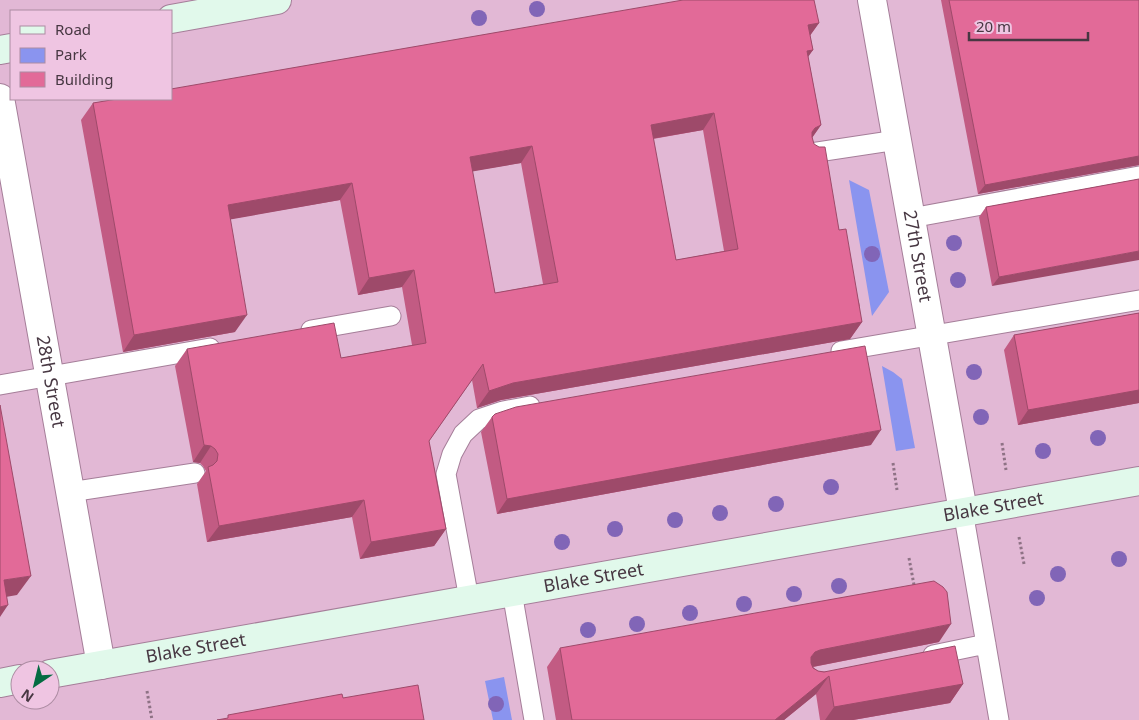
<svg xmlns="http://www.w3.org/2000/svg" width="1139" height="720" font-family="'Noto Sans',sans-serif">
  <rect width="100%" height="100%" fill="#e2b8d5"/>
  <path fill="#8a94ef" d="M 849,180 L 869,190 L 889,292 L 872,316 Z
    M 882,366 L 893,372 L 902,379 L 915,448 L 896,451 Z
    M 504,677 L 512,720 L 493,720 L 485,681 Z"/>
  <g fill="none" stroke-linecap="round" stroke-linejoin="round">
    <g stroke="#a57e99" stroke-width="21">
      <path id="lane" d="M 811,153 L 897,140
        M 911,218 L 1139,176
        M 311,330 L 391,316
        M 841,351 L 1139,300
        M 0,385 L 210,348
        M 70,492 L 195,473
        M 963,511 L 999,720
        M 512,592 L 534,720
        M 469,599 L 446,474 L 452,454 L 463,434 L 479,419 L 503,411 L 530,406
        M 933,655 L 986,644"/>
    </g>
    <g stroke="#a57e99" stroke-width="30">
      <g id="street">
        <path id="s1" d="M 872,0 L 963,511"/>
        <path id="s2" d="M 0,98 L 101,665"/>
      </g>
    </g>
    <g stroke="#a57e99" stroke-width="30">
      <g id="secondary">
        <path d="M 171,19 L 277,0"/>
        <path d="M 0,50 L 11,48"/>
        <path id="s3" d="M 50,674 L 1139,481"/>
        <path d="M 0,683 L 20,679"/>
      </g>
    </g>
    <path stroke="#8e7285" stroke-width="3" stroke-dasharray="2.5 2.5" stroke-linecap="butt" d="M 1002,443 L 1006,470
      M 893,463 L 897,490
      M 1019,537 L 1024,564
      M 909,558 L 914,585
      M 147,691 L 152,720"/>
    <use href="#lane" stroke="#fff" stroke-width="19"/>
    <use href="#street" stroke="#fff" stroke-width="28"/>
    <use href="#secondary" stroke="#e1f9eb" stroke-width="28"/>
  </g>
  <g fill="#8165b7">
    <circle cx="537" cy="9" r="8"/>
    <circle cx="479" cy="18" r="8"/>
    <circle cx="954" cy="243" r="8"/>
    <circle cx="872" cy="254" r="8"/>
    <circle cx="958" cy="280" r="8"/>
    <circle cx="974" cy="372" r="8"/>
    <circle cx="981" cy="417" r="8"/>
    <circle cx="1098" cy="438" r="8"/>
    <circle cx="1043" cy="451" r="8"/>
    <circle cx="831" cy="487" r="8"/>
    <circle cx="776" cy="504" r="8"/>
    <circle cx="720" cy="513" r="8"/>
    <circle cx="675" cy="520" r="8"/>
    <circle cx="615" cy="529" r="8"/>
    <circle cx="562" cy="542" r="8"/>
    <circle cx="1119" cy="559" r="8"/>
    <circle cx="1058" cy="574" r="8"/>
    <circle cx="839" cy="586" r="8"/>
    <circle cx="794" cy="594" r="8"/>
    <circle cx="1037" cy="598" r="8"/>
    <circle cx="744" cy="604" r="8"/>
    <circle cx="690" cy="613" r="8"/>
    <circle cx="637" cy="624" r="8"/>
    <circle cx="588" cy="630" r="8"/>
    <circle cx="496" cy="704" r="8"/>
  </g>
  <path fill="#c25b83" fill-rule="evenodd" d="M 941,0 L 1139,0 L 1139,165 L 978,194 Z
    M 819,23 L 810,35 L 813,50 L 808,56 L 821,125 L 812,138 L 839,230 L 860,306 L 859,307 L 862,322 L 850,339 L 501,400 L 477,408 L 472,380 L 429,441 L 446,529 L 434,546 L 360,559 L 352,517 L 207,542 L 197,484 L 206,471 L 203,466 L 200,463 L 193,462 L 175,366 L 187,349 L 341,358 L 412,345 L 402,287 L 358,295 L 340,200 L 230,219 L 235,332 L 123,352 L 81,120 L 93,103 ZM 703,130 L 724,251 L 676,260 L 653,139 ZM 521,163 L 543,284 L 495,293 L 472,171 Z
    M 1139,179 L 992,286 L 979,217 L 986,207 Z
    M 1139,313 L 1139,403 L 1018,425 L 1004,350 L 1014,335 Z
    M 492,417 L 871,445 L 497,514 L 481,432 Z
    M 939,642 L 813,667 L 818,671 L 963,684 L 950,703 L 853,720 L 820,720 L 816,694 L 784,720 L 556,720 L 547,667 L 560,648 Z"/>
  <path fill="#9e4a6a" d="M 819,23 L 807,40 L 808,25 Z
    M 813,50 L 801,67 L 807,51 Z
    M 714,113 L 703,130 L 639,141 L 651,125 Z
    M 821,125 L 809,142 L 804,145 L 815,128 Z
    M 532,146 L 521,163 L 458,174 L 470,157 Z
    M 1139,156 L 1139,165 L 978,194 L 985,185 Z
    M 352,183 L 340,200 L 216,222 L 228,205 Z
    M 1139,251 L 1139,260 L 992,286 L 999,277 Z
    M 414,270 L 402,287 L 358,295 L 369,278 Z
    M 247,315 L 235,332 L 123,352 L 134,335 Z
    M 862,322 L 850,339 L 501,400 L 477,408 L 489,391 L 513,383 Z
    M 1139,390 L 1139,403 L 1018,425 L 1028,410 Z
    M 881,430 L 871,445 L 497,514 L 507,499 Z
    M 204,445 L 211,446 L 200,463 L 193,462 Z
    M 364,500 L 352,517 L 207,542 L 219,526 Z
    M 446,529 L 434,546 L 360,559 L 371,542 Z
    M 31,576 L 17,595 L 0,598 L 4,580 Z
    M 8,605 L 0,617 L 0,607 Z
    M 951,624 L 939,642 L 807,668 L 802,670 L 815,652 L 820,650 Z
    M 829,676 L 816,694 L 784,720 L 775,720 Z
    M 963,684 L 950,703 L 853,720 L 825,720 L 834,707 Z"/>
  <path fill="#e26a98" stroke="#9e4a6a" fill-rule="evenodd" d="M 683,0 L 814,0 L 819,23 L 808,25 L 813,50 L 807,51 L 821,125 L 815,128 L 812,132 L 812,137 L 814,144 L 819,147 L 825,147 L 839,230 L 846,229 L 862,322 L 513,383 L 489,391 L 483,364 L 429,441 L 446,529 L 371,542 L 364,500 L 219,526 L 208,467 L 213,465 L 217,461 L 218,454 L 215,449 L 211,446 L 204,445 L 187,349 L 334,323 L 341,358 L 426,343 L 414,270 L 369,278 L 352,183 L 228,205 L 247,315 L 134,335 L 93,103 L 117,99 L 171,99 L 171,89 ZM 714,113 L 738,249 L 676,260 L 651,125 ZM 532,146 L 558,282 L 495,293 L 470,157 Z
    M 949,0 L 1139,0 L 1139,156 L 985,185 Z
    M 1139,179 L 1139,251 L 999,277 L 986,207 Z
    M 1139,313 L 1139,390 L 1028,410 L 1014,335 Z
    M 865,346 L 881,430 L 507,499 L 492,417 L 495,414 L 516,407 Z
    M 0,405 L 31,576 L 4,580 L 8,605 L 0,607 Z
    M 934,581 L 943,587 L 947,592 L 951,624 L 820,650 L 815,652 L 811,657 L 811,663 L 813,668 L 818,671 L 824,672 L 955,646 L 963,684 L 834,707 L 829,676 L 775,720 L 572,720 L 560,648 Z
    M 418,685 L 424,720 L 217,720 L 228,718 L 228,715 L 342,694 L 343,698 Z"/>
  <g text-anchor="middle" stroke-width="4" stroke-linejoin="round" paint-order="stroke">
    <g font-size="18" fill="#473742" stroke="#efc5e2">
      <text dy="6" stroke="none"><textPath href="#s1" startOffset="260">27th Street</textPath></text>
      <text dy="6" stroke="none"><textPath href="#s2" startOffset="288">28th Street</textPath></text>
      <text dy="6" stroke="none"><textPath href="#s3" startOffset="958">Blake Street</textPath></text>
      <text dy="6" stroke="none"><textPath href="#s3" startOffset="552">Blake Street</textPath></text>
      <text dy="6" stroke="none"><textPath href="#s3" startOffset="148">Blake Street</textPath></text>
    </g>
  </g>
  <rect x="10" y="10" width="162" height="90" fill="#efc5e2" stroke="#ac8ca2"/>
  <rect x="20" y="26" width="25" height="8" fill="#e1f9eb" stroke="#ac8ca2"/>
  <text x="55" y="35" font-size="15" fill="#473742">Road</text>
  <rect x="20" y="48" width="25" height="15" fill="#8a94ef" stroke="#ac8ca2"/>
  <text x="55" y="60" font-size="15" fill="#473742">Park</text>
  <rect x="20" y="72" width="25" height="15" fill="#e26a98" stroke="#ac8ca2"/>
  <text x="55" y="85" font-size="15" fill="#473742">Building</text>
  <g transform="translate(35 685) rotate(215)"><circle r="24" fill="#efc5e2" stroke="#ac8ca2"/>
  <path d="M0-4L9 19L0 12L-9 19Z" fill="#046c42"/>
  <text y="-8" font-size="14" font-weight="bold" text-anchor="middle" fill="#473742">N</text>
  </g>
  <path d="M969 32v8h119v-8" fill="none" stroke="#473742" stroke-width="2.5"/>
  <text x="976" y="32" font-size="15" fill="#473742" stroke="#efc5e2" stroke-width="4" paint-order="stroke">20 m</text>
</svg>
